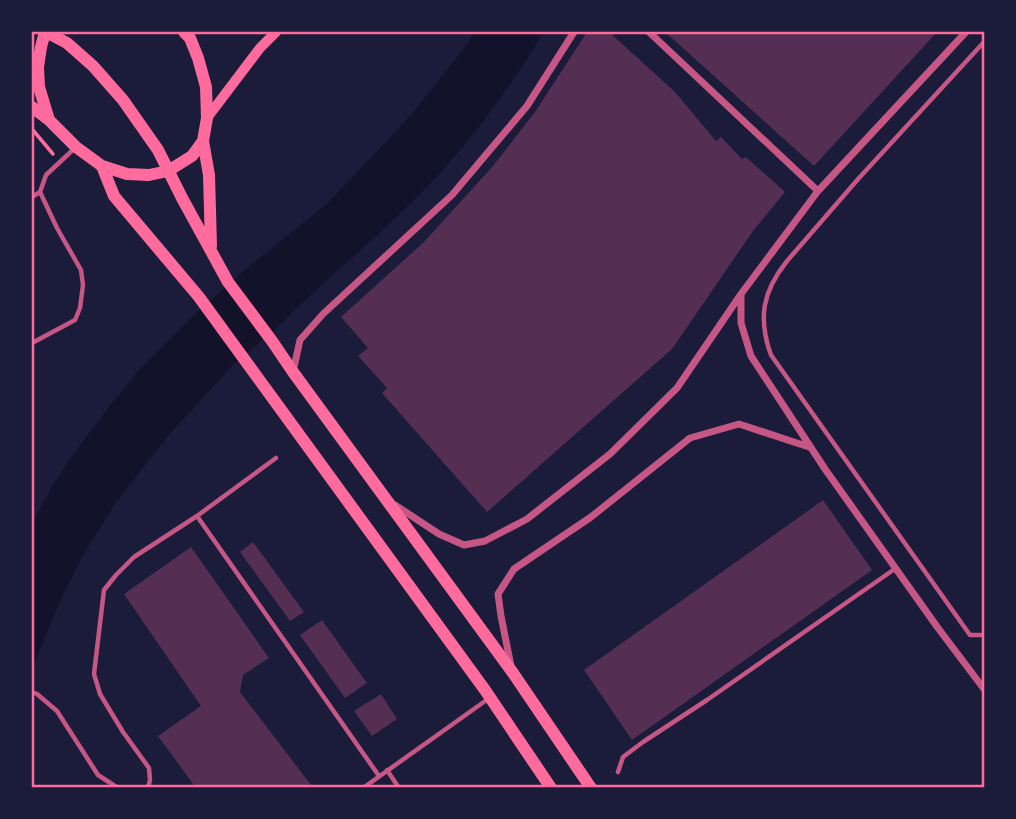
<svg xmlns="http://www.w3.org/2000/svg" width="1016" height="819" font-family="'Open Sans',sans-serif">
  <rect width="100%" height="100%" fill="#1b1b3a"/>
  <path fill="#12122b" d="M 475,32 L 544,32 C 519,72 492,112 461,149 C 411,209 349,259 292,312 L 281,324 L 232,366 L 168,436 L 116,502 L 83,555 L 61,598 L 32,669 L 32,523 L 53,485 L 72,456 L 109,407 L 139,370 L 193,316 L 245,270 L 329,202 L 411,115 L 462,51 Z"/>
  <path fill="#542f53" d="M 587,32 L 609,32 L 675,92 L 716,141 L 721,137 L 742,159 L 746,157 L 785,192 L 753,231 L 672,349 L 487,512 L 382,393 L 387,388 L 358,356 L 368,348 L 341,317 L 424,242 L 493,166 L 535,112 Z
    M 665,32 L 937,32 L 814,166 Z
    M 823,500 L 872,570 L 632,740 L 584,670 Z
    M 253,542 L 304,612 L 290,621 L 240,552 Z
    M 191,547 L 269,658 L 243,675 L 240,692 L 311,785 L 308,788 L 196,788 L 158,736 L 201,706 L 124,594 Z
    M 322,620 L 367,683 L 345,698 L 300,635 Z
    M 381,694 L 397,719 L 372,736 L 354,711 Z"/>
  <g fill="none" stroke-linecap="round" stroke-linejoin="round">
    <path stroke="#ff6b9d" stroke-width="3.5" d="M 32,129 L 53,154"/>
    <path stroke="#c65784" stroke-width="4.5" d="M 984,42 L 859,178 L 787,261 C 762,292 758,319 771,355 L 970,635 L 984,635
      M 32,197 L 40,192 L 46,175 L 76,147
      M 32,343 L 75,320 L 80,308 L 83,285 L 81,270 L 57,228 L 40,192
      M 197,516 L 379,776
      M 32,692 L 37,694 L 57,711 L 98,775 L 118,788
      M 387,770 L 399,788
      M 618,772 L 623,757 L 643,742 L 707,700 L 896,568
      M 148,788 L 150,780 L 149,768 L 123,732 L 100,694 L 94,674 L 104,590 L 116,575 L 134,557 L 197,516 L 276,458
      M 363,788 L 488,699"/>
    <path stroke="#c65784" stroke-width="7" d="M 649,32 L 818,191
      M 741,295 L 741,323 L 751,356 L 825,469 L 938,628 L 984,689
      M 293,372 L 300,340 L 323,314 L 452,195 L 527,106 L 574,32
      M 395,505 L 439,534 L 464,545 L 485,541 L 527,519 L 610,454 L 677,388 L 741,294 L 818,191 L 966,32
      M 511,666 L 501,616 L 498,594 L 514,569 L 591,517 L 690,438 L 739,424 L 809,447"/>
    <path stroke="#ff6b9d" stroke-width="10" d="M 207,118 L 260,48 L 276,32"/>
    <path stroke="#ff6b9d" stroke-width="12" d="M 45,32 L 41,47 L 38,67 L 39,87 L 49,120 L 76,147 L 102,166 L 127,174 L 149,175 L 168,171 L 192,156 L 203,141
      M 46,32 L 67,43 L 93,66 L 123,100 L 158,150 L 182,198 L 228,282 L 272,341 L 293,372 L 513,673 L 591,788
      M 184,32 L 190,38 L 198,58 L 206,87 L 207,118 L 203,141 L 209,175 L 211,246
      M 32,107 L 49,120
      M 102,166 L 114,196 L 199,297 L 485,690 L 551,788"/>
  </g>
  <rect width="1016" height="819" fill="none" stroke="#1b1b3a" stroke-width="66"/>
  <rect x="33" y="33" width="950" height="753" fill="none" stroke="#ff6b9d" stroke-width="2.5"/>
</svg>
